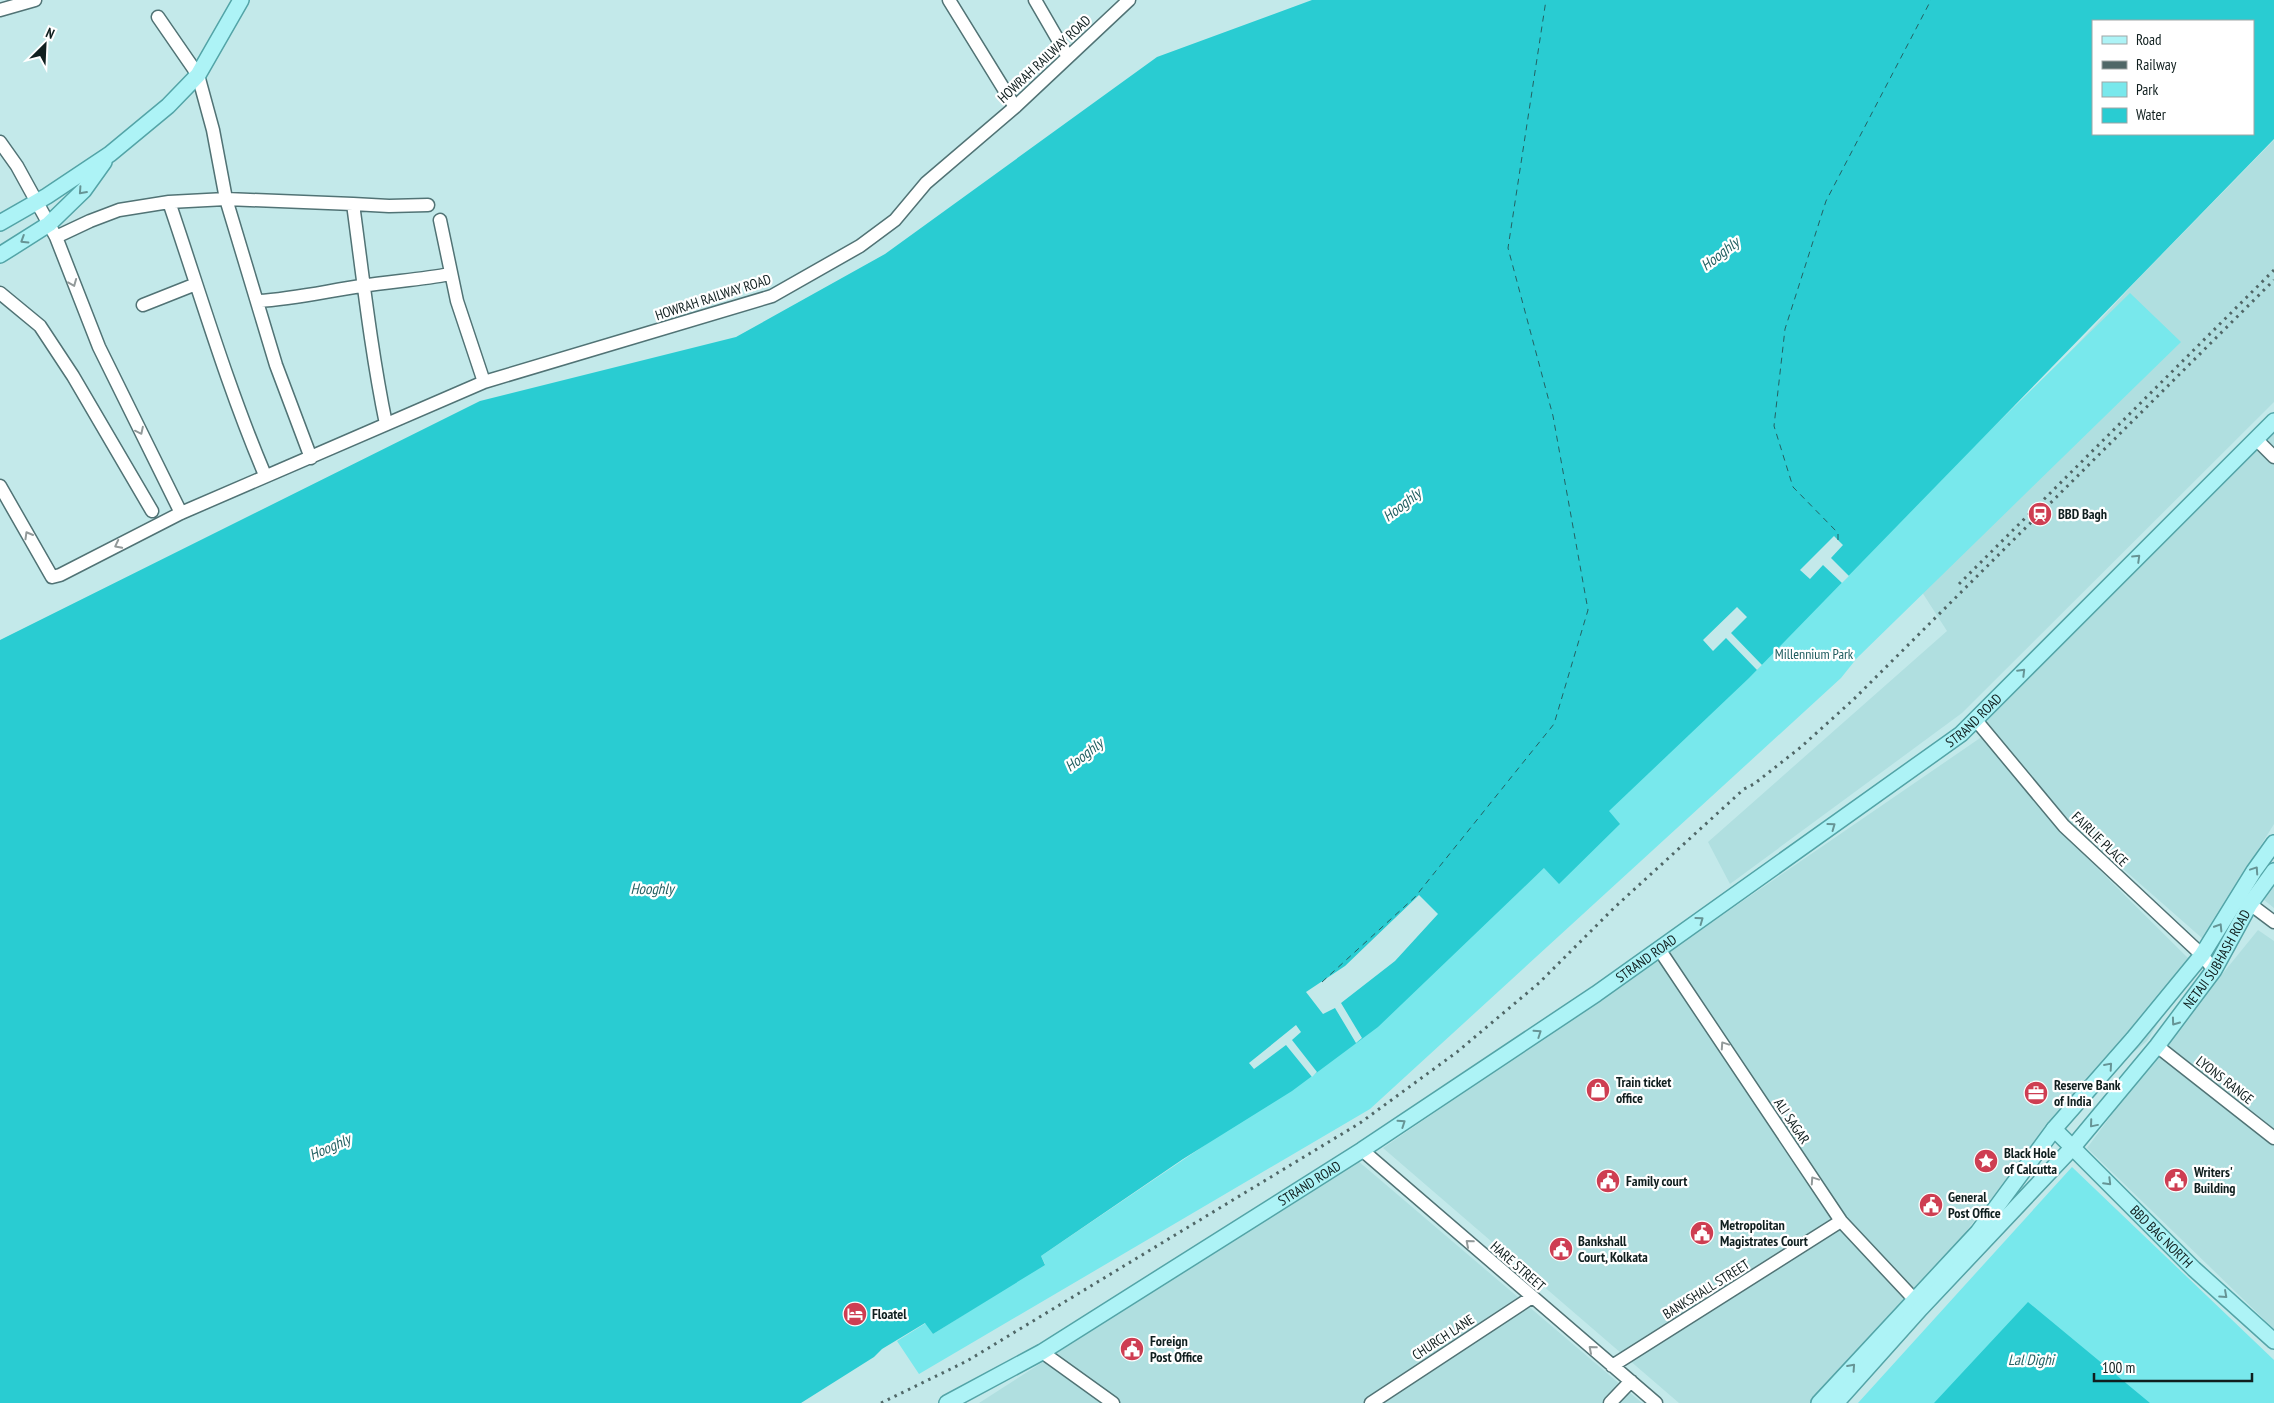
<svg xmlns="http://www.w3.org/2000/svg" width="2274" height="1403" font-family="'PT Sans Narrow',sans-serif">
  <rect width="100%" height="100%" fill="#c3e9ea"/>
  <path fill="#b0dfe0" d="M 2274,140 L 2274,402 L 1962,713 L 1730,884 L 1708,842 L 1947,631 L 1891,544 L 2139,278 Z
    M 2274,415 L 2274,824 L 2203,939 L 2072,824 L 1978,714 Z
    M 1983,736 L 2059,830 L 2194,964 L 2147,1041 L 2049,1124 L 1933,1274 L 1816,1403 L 1679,1403 L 1383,1148 Z
    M 2274,860 L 2274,908 L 2253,891 Z
    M 2258,930 L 2274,941 L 2274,1329 L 2087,1148 L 2150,1063 Z
    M 1357,1160 L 1642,1403 L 979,1403 Z"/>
  <path fill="#78e8ec" d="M 2130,293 L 2181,342 L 1857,658 L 1841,678 L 1370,1109 L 919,1374 L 897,1341 L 926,1323 L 933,1334 L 1045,1264 L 1041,1256 L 1356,1043 L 1544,868 Z
    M 2072,1167 L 2274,1360 L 2274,1403 L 1858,1403 Z"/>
  <path fill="#29ccd2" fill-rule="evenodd" d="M 1312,0 L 2274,0 L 2274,139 L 1749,678 L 1609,811 L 1620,824 L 1559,884 L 1544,868 L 1378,1027 L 1292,1091 L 1183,1159 L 1041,1256 L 1045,1265 L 933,1334 L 925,1323 L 882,1349 L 874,1357 L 801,1403 L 0,1403 L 0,640 L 480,401 L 736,337 L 885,254 L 1157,57 ZM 2093,21 L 2253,21 L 2253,134 L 2093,134 Z
    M 2028,1302 L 2150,1403 L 1934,1403 Z"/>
  <path fill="#c3e9ea" d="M 1834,536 L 1843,545 L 1831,558 L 1849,576 L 1842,583 L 1823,565 L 1810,579 L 1800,570 Z
    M 1737,607 L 1747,617 L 1731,633 L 1762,665 L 1757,670 L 1726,638 L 1713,651 L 1703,640 Z
    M 1419,895 L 1438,914 L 1395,961 L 1341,1003 L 1362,1038 L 1356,1043 L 1335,1008 L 1323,1014 L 1306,992 L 1345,966 Z
    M 1296,1025 L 1301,1032 L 1292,1040 L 1317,1072 L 1312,1077 L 1286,1045 L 1254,1069 L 1249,1063 Z"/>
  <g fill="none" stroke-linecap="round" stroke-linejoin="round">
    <path stroke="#246163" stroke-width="1" stroke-dasharray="6 5" stroke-linecap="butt" d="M 1838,540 L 1838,533 L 1793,487 L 1774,426 L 1785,329 L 1826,201 L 1931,0
      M 1322,982 L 1415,897 L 1554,724 L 1588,610 L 1553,416 L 1508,248 L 1546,0"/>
    <g stroke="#517375" stroke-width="15">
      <path id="minor" d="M 949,0 L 1015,107
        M 1035,0 L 1068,57
        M 0,10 L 35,0
        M 158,17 L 198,75 L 213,130 L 226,199 L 353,204 C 363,278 371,351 386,424
        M 0,142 L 17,166 L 56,237 L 99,347 L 181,513
        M 169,202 L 226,199 L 276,365 L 311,458
        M 353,204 L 389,206 L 428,205
        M 440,220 L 457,301 L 484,382
        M 56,237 L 90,221 L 119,210 L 169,202 C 200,293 227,386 265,475
        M 0,293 L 40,326 L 73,376 L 152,511
        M 258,301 C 293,299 327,291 361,286 C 391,281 420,280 450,274
        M 143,305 L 196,284
        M 2256,439 L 2274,457
        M 0,486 L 52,577 L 60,575 L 181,513 L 484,382 L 772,296 L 860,246 L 895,220 L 926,183 L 1015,107 L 1129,0
        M 1975,719 L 2064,826 L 2202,955 L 2214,970
        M 2241,901 L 2250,904 L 2274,922
        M 1659,949 L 1841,1221 L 1914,1299
        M 2157,1046 L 2274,1138
        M 1362,1150 L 1656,1403
        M 1042,1352 L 1113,1403
        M 1612,1366 L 1841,1221
        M 1371,1403 L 1532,1297
        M 1610,1403 L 1631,1381"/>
    </g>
    <g stroke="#53a4a7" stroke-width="18">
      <g id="major">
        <path d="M 0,223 L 47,196 L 110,154 L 168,106 L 198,75 L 241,0"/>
        <path d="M 0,255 L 49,224 L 84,190 L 104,162"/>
        <path id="s1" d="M 2054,1129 L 2194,1269 L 2274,1341"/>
        <path id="s2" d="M 947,1403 L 1042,1352 L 1362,1150 L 1596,994 L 1961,734 L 2274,421"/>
        <path d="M 1819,1403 L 1978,1232 L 2054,1129 L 2133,1039 L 2202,955 L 2254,871 L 2274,843"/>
        <path id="s3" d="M 1836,1403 L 1921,1308 L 2073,1147 L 2157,1046 L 2214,970 L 2250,904 L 2274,871"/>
      </g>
    </g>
    <use href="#minor" stroke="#fff" stroke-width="12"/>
    <use href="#major" stroke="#adf3f6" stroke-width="15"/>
    <path stroke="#506767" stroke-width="3" stroke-dasharray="2.5 5" stroke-linecap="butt" d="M 1959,584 L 2274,270
      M 881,1403 L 967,1361 L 1360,1123 L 1457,1052 L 1539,983 L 1615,907 L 1744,789 L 1754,784 L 1801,747 L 1854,699 L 2274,280"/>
  </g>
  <defs><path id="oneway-chevron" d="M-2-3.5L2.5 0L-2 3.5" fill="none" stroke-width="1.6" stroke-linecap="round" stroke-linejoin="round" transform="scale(1.25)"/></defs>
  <g stroke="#669495">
    <use href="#oneway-chevron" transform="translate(82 191) rotate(132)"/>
    <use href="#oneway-chevron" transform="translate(24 240) rotate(148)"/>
    <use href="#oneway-chevron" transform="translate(2137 558) rotate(-44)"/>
    <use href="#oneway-chevron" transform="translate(2022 672) rotate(-45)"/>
    <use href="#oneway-chevron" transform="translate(1832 826) rotate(-36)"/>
    <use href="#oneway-chevron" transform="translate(2255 870) rotate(-56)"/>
    <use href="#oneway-chevron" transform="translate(1700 920) rotate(-36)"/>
    <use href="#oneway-chevron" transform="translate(2219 927) rotate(-58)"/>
    <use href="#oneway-chevron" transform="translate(2175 1022) rotate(126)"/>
    <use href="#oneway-chevron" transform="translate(1538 1033) rotate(-34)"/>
    <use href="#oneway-chevron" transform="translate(2109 1066) rotate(-49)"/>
    <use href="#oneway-chevron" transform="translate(1402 1123) rotate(-34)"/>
    <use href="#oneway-chevron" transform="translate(2093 1124) rotate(130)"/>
    <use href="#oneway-chevron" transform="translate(2108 1182) rotate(45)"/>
    <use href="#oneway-chevron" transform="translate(2224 1295) rotate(42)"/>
    <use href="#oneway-chevron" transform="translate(1852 1367) rotate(-48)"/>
  </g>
  <g stroke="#939a9a">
    <use href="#oneway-chevron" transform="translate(73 283) rotate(68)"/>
    <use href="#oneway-chevron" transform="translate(140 431) rotate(64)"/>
    <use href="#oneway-chevron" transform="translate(28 535) rotate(-120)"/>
    <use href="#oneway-chevron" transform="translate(118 545) rotate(153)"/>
    <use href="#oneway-chevron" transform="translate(1724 1045) rotate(-124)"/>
    <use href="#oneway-chevron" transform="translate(1814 1180) rotate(-124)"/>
    <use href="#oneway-chevron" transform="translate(1469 1243) rotate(-139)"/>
    <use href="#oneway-chevron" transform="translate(1592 1349) rotate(-139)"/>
  </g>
  <defs>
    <g id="station-disc" transform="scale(1.25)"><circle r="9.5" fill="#ce3e52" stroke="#fff"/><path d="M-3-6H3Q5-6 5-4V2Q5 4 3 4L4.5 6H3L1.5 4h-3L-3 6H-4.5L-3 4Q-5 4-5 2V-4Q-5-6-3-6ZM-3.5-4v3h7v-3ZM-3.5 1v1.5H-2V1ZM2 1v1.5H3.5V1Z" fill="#fff"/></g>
    <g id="shop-disc" transform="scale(1.25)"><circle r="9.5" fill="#ce3e52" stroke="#fff"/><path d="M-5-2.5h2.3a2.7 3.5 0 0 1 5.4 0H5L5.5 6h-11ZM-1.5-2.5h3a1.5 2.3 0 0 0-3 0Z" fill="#fff"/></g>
    <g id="office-disc" transform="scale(1.25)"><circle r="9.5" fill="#ce3e52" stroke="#fff"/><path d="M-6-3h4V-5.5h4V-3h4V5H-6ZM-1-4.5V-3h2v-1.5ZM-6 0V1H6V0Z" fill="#fff"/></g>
    <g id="sight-disc" transform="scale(1.25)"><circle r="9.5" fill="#ce3e52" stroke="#fff"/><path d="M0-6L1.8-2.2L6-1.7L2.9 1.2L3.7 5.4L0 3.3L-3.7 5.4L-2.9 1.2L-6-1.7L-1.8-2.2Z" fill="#fff"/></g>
    <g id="civic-disc" transform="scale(1.25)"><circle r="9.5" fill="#ce3e52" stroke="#fff"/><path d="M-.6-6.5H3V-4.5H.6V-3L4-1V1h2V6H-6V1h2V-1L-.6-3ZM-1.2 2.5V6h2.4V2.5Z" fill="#fff"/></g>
    <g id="hotel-disc" transform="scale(1.25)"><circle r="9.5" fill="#ce3e52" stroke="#fff"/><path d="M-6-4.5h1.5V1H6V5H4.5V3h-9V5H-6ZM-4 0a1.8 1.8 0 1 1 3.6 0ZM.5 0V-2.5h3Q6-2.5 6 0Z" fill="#fff"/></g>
  </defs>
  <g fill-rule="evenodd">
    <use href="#station-disc" x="2040" y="514"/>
    <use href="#shop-disc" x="1598" y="1090"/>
    <use href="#office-disc" x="2036" y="1093"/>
    <use href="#sight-disc" x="1986" y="1161"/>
    <use href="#civic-disc" x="2176" y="1180"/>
    <use href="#civic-disc" x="1608" y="1181"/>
    <use href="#civic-disc" x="1931" y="1205"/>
    <use href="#civic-disc" x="1702" y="1233"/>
    <use href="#civic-disc" x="1561" y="1249"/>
    <use href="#hotel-disc" x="855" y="1314"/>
    <use href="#civic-disc" x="1132" y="1349"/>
  </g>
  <g text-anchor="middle" stroke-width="4.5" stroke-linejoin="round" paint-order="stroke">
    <g font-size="14" fill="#101f1f" stroke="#fff">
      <text transform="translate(1044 59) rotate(-43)" y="5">HOWRAH RAILWAY ROAD</text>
      <text transform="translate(713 297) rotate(-18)" y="5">HOWRAH RAILWAY ROAD</text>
      <text dy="5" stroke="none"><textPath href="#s2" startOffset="1234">STRAND ROAD</textPath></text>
      <text transform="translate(2100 839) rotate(44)" y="5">FAIRLIE PLACE</text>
      <text dy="5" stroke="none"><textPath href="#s2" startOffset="829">STRAND ROAD</textPath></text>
      <text dy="5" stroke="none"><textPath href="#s3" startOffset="586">NETAJI SUBHASH ROAD</textPath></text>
      <text transform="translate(2225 1080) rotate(38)" y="5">LYONS RANGE</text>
      <text transform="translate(1792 1121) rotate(56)" y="5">ALI SAGAR</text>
      <text dy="5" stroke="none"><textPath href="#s2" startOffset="424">STRAND ROAD</textPath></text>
      <text dy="5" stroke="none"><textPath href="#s1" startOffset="152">BBD BAG NORTH</textPath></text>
      <text transform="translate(1518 1266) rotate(41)" y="5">HARE STREET</text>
      <text transform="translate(1706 1289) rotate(-32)" y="5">BANKSHALL STREET</text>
      <text transform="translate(1443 1337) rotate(-33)" y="5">CHURCH LANE</text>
    </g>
    <g font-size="14" font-weight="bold" fill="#101f1f" stroke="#fff" text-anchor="start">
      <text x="2058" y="519">BBD Bagh</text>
      <text x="1616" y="1087">Train ticket<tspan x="1616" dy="16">office</tspan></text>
      <text x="2054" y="1090">Reserve Bank<tspan x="2054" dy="16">of India</tspan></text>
      <text x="2004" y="1158">Black Hole<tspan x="2004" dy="16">of Calcutta</tspan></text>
      <text x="2194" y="1177">Writers'<tspan x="2194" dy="16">Building</tspan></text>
      <text x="1626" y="1186">Family court</text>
      <text x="1948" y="1202">General<tspan x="1948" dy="16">Post Office</tspan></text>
      <text x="1720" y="1230">Metropolitan<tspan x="1720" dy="16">Magistrates Court</tspan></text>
      <text x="1578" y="1246">Bankshall<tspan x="1578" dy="16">Court, Kolkata</tspan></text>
      <text x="872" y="1319">Floatel</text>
      <text x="1150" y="1346">Foreign<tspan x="1150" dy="16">Post Office</tspan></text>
    </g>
    <g font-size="14" fill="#1e5b5e" stroke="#fff">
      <text x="1814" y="659">Millennium Park</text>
    </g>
    <g font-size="15" font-style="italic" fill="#246163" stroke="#fff">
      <text transform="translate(1720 254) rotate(-38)" y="5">Hooghly</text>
      <text transform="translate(1402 505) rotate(-38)" y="5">Hooghly</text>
      <text transform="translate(1084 755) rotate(-38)" y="5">Hooghly</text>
      <text x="652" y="894">Hooghly</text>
      <text transform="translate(330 1147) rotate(-24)" y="5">Hooghly</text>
      <text x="2031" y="1365">Lal Dighi</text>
    </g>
  </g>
  <rect x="2092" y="20" width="162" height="115" fill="#ffffff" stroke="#9fa5a5"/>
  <rect x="2102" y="36" width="25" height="8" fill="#adf3f6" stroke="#9fa5a5"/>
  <text x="2136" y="45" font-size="15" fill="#101f1f">Road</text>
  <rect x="2102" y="61" width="25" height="8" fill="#506767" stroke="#9fa5a5"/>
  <text x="2136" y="70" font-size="15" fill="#101f1f">Railway</text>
  <rect x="2102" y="82" width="25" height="15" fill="#78e8ec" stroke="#9fa5a5"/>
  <text x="2136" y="95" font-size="15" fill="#101f1f">Park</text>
  <rect x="2102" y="108" width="25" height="15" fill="#29ccd2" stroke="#9fa5a5"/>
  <text x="2136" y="120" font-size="15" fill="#101f1f">Water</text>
  <g transform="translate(45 45) rotate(24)" stroke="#ffffff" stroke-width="4" paint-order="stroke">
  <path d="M0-4L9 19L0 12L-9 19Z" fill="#101f1f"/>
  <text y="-8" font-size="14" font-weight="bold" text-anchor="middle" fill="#101f1f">N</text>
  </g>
  <path d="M2094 1373v8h158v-8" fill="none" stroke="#101f1f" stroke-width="2.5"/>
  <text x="2102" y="1373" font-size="15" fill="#101f1f" stroke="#ffffff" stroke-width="4" paint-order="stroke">100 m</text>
</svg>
